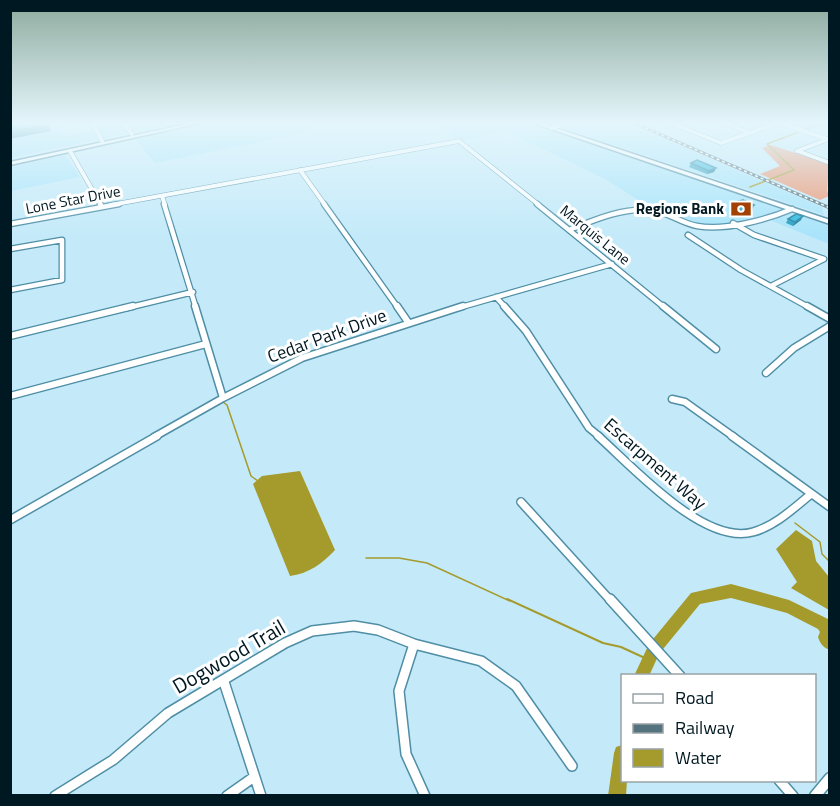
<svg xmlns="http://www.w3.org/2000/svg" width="840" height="806" font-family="'Titillium Web',sans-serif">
  <rect width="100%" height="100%" fill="#c4eaf9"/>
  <path fill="#a9e4fa" d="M 31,123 L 57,123 L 64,136 L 122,123 L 177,123 L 11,158 L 11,127 Z
    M 208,123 L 320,123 L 303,127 L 309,132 L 155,163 L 135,139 Z
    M 436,123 L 527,123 L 829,225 L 829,244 L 767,219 L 699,228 L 659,213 L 605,179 L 506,131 L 459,141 Z
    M 548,123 L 628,123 L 822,207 L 824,215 Z
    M 65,155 L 80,177 L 11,191 L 11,167 Z"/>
  <path fill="#eb9774" d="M 771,145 L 829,164 L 827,190 L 829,196 L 820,200 L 760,174 L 780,166 L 762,148 Z"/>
  <path fill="#a59a2c" d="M 300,471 L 335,550 C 323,563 308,574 290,576 L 253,484 L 262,476 Z
    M 796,530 L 812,541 L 816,561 L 829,577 L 829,610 L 791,588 L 797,582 L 776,549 Z"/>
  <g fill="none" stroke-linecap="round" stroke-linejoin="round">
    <path stroke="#a59a2c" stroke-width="1.5" d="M 805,130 L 822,123
      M 750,187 L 794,170 L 767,144 L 799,132
      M 223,402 L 227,405 L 251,476 L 258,481
      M 795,523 L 820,542 L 822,554 L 830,562
      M 366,558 L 399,558 L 427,563 L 510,601"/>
    <path stroke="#a59a2c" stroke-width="2" d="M 507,599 L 603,643 L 621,647 L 647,659"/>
    <path fill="#a59a2c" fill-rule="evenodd" d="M 731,584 L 789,600 L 828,619 L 830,650 C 823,648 820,643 818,637 L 820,632 L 818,629 L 787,613 L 731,598 L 700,604 L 659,654 L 649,676 L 634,676 L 649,644 L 691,593 Z
      M 622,745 L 622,780 L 627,780 L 626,796 L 608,796 L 614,753 L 616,747 Z"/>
    <g stroke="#4f8ea5" stroke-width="5">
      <path id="minor-far4" d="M 93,123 L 102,141
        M 124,123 L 132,134
        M 671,123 L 721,143 L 778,123
        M 780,123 L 830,140
        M 727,124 L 750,133
        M 551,128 L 568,123
        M 70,151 L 101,205
        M 797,151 L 826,140
        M 798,151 L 830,163
        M 300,170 L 325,205
        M 162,196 L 165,205
        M 111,205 L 459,141 L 539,205"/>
    </g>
    <g stroke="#4f8ea5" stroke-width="7">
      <path id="minor-far3" d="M 100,204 L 102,207
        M 164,204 L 196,308
        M 324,204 L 398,308
        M 537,204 L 665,308
        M 733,223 L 754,235 L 824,259 L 771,286
        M 10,224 L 119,204
        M 569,230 C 594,220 621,208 649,210 C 667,211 680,223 697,226 C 725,231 766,220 792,209
        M 688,235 L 741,270 L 810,308
        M 10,249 L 62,240 L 62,280 L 10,290
        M 496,297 L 506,308
        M 127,308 L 193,292
        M 458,308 L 612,264"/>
    </g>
    <g stroke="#4f8ea5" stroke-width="9">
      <path id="minor-far2" d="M 195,306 L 223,398
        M 397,306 L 408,322
        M 504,306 L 526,331 L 589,428 L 600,437
        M 663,306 L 716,349
        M 807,306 L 830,319
        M 10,336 L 133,306
        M 766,373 L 794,348 L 830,326
        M 10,396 L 206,344
        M 672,399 L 685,402 L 734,437
        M 154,437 L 223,398 L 302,358 L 463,306"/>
    </g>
    <g stroke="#4f8ea5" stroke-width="10">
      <path id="minor-far1" d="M 598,436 C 633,467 704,546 753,532 C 775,526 794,508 811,494
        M 732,436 L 830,507
        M 521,502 L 611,601
        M 10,520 L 157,436"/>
    </g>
    <g stroke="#4f8ea5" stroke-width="12">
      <path id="minor" d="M 610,599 L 680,676
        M 414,644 L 399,691 L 406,754 L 425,796
        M 224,682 L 261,796
        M 779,780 L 793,796
        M 55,796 L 113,760 L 168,713 L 285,643 L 312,631 L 354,626 L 378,630 L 414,644 L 481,661 L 516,686 L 572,766
        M 227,796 L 254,777"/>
    </g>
    <g stroke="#4f8ea5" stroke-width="13">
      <path id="tertiary" d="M 815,796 L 830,778"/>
    </g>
    <g stroke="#4f8ea5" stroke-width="3">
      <path id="secondary" d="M 192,123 L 201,123 L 10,165 L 10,162 Z"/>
    </g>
    <g stroke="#4f8ea5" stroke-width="3">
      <path id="primary" d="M 533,123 L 541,123 L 830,220 L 830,224 Z"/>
    </g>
    <use href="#minor-far4" stroke="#fff" stroke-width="4"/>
    <use href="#minor-far3" stroke="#fff" stroke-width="4.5"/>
    <use href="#minor-far2" stroke="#fff" stroke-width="6"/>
    <use href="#minor-far1" stroke="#fff" stroke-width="7"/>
    <use href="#minor" stroke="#fff" stroke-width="9"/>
    <use href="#tertiary" stroke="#fff" stroke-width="10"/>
    <use href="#secondary" fill="#fff" fill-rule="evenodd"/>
    <use href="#primary" fill="#fff" fill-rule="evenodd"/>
    <g stroke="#54737e" stroke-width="3">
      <path id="rail" d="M 634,123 L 830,208"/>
    </g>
    <use href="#rail" stroke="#fff" stroke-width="1.5" stroke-dasharray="3" stroke-linecap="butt"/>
  </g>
  <path fill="#269ec2" d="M 691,163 L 716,168 L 714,172 L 707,174 L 689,167 Z
    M 743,200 L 752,211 L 744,214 L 733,209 L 735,202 Z
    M 788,219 L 801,220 L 793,226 L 786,223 Z"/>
  <path fill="#1f819e" d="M 48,123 L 51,131 L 10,139 L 10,131 Z
    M 716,168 L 714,172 L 707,174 L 709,171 Z
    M 754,205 L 752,211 L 744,214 L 747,208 Z
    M 803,216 L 801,220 L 793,226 L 795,222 Z"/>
  <path fill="#2cb8e1" stroke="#1f819e" stroke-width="1.5" d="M 10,123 L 47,123 L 47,124 L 10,131 Z
    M 697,160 L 716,168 L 709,171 L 691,163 Z
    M 743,200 L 754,205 L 747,208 L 735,202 Z
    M 796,214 L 803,216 L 795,222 L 788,219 Z"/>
  <linearGradient id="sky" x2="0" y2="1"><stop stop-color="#8daa9d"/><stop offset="0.52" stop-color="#e4f6fc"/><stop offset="1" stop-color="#e4f6fc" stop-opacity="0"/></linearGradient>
  <rect width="840" height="236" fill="url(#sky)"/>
  <defs>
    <g id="bank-bare" transform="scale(1.62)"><path d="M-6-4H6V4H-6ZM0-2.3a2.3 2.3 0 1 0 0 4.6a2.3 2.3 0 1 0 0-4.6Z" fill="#a34004" stroke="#fff" stroke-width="2.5" paint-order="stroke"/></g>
  </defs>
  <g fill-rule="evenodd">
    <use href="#bank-bare" x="741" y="209"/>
  </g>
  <g text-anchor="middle" stroke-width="6" stroke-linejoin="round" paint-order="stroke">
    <g font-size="15" fill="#001821" stroke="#fff">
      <text transform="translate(73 200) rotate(-11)" y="5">Lone Star Drive</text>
      <text transform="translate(595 235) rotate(39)" y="5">Marquis Lane</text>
    </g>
    <g font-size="15" font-weight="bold" fill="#001821" stroke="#fff" text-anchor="end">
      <text x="724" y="214">Regions Bank</text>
    </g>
    <g font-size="18" fill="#001821" stroke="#fff">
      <text transform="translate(327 336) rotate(-20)" y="6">Cedar Park Drive</text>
      <text transform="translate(655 464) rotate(41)" y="6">Escarpment Way</text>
    </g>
    <g font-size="21" fill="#001821" stroke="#fff">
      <text transform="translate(229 657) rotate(-30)" y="7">Dogwood Trail</text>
    </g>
  </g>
  <rect width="840" height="806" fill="none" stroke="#001821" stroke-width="24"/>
  <rect x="621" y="674" width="195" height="108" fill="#ffffff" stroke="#99a3a6" stroke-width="1.5"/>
  <rect x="633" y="694" width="30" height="9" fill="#ffffff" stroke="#99a3a6" stroke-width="1.5"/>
  <text x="675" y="704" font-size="18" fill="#001821">Road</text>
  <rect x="633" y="724" width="30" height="9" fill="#54737e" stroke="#99a3a6" stroke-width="1.5"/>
  <text x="675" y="734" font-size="18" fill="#001821">Railway</text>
  <rect x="633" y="749" width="30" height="18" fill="#a59a2c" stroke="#99a3a6" stroke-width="1.5"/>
  <text x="675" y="764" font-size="18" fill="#001821">Water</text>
</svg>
